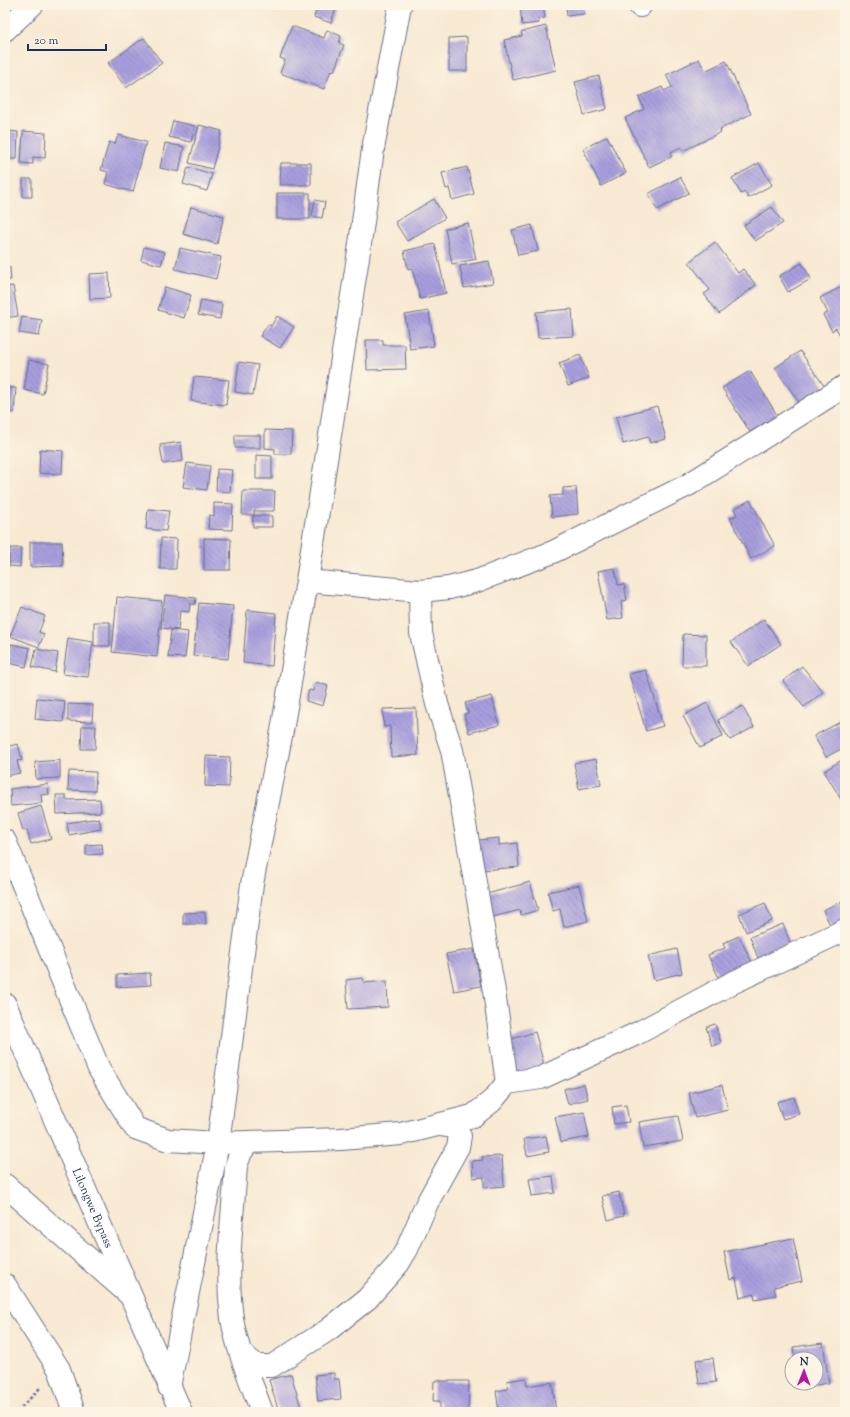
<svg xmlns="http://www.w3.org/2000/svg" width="850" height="1417" font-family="'Sorts Mill Goudy',serif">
  <defs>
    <pattern id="building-back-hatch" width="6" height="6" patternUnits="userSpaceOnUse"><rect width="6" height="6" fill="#a89fde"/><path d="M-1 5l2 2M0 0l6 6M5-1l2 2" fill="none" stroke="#8882b7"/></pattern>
  </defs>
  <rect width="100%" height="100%" fill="#fcf5e5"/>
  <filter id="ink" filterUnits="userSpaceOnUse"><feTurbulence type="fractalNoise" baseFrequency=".025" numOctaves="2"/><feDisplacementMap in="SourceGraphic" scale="8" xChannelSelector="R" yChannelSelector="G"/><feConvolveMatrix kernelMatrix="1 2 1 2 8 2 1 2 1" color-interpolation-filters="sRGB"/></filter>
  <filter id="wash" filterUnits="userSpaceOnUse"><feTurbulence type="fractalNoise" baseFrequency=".012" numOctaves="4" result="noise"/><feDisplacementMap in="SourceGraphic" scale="16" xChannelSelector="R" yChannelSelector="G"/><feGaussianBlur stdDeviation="0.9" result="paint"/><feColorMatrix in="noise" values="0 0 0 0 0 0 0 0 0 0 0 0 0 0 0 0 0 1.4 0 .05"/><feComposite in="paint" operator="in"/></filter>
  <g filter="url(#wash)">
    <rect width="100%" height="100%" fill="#f8e9d2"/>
    <g id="blocks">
      <path fill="url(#building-back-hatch)" d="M 318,5 L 337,5 L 331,23 L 314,17 Z
        M 520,5 L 543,5 L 545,18 L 538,19 L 539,23 L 522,25 Z
        M 566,5 L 583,5 L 584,14 L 567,16 Z
        M 292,26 L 324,38 L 327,30 L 341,36 L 339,43 L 344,45 L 334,71 L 331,70 L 324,89 L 280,73 L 285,60 L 280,58 Z
        M 546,26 L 556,70 L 513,80 L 504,40 L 522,36 L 521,32 Z
        M 467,37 L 467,71 L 449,71 L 449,38 Z
        M 144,38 L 162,63 L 126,88 L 108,63 Z
        M 699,59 L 705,71 L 726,61 L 751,114 L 720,129 L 721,132 L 683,151 L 681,147 L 671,152 L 672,156 L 649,167 L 625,118 L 644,109 L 639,97 L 662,87 L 664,91 L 672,87 L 666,75 Z
        M 599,76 L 607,109 L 584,115 L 575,82 Z
        M 173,121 L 195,126 L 191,142 L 169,137 Z
        M 5,124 L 9,125 L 9,131 L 18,132 L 17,159 L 5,159 Z
        M 199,125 L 222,131 L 212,169 L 189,163 Z
        M 23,131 L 46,133 L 45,158 L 33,157 L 33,164 L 21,163 Z
        M 118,135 L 146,142 L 133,192 L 105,184 L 108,172 L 101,170 L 109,142 L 115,144 Z
        M 607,136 L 626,173 L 601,186 L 583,149 Z
        M 165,143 L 184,147 L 179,172 L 160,168 Z
        M 281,163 L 311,163 L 311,185 L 280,185 Z
        M 759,163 L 772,185 L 748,198 L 745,192 L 741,194 L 732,178 Z
        M 188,167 L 212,174 L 207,191 L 183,184 Z
        M 467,167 L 474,194 L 452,200 L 449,188 L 446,189 L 442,173 Z
        M 680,177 L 689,193 L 657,210 L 648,194 Z
        M 23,179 L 32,179 L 32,197 L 23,197 Z
        M 277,193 L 310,193 L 310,219 L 277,219 Z
        M 434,199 L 445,218 L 407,241 L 395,222 Z
        M 315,200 L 325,202 L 322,218 L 312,216 Z
        M 191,207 L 224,216 L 217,244 L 183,234 Z
        M 772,207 L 783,223 L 755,241 L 744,225 Z
        M 468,223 L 476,259 L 452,264 L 445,229 Z
        M 532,225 L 538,251 L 518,255 L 512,230 Z
        M 715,242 L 738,273 L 743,269 L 756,285 L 719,314 L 704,294 L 710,290 L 689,262 Z
        M 435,244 L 446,293 L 420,299 L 412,268 L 408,269 L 404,251 Z
        M 144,247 L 165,252 L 161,265 L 141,260 Z
        M 180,248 L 221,257 L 216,279 L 175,269 Z
        M 489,261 L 493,283 L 464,288 L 460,266 Z
        M 802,263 L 811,279 L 788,292 L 779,276 Z
        M 10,267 L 11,280 L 5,280 L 5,268 Z
        M 109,273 L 110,298 L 90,299 L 89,274 Z
        M 845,285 L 845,339 L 843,341 L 836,328 L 832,331 L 823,315 L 828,313 L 820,298 Z
        M 13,286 L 18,316 L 5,318 L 5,287 Z
        M 165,287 L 191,295 L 184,318 L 158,310 Z
        M 201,300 L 222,304 L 220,319 L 198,315 Z
        M 572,309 L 574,336 L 538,338 L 536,312 Z
        M 429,311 L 434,346 L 410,349 L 405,315 Z
        M 277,316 L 294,327 L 280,348 L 260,336 L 268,324 L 271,326 Z
        M 22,317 L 42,320 L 39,336 L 19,333 Z
        M 366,340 L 383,340 L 383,345 L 405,345 L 406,369 L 367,370 Z
        M 800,351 L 827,390 L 803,408 L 775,368 Z
        M 580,355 L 589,378 L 568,386 L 559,363 Z
        M 29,360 L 49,364 L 43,394 L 24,390 Z
        M 239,362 L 258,365 L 253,395 L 235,392 Z
        M 750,371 L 777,415 L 750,432 L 722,388 Z
        M 194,377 L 229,380 L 226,405 L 191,401 Z
        M 5,388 L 16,388 L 14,413 L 5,412 Z
        M 657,406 L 666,439 L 650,443 L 648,437 L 623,444 L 616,417 Z
        M 265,430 L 292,431 L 291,454 L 275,454 L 275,449 L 265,448 Z
        M 235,435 L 260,435 L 260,448 L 235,448 Z
        M 181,442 L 183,461 L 163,464 L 160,445 Z
        M 40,449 L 63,451 L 62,474 L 39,473 Z
        M 256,455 L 272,456 L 272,479 L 256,479 Z
        M 187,463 L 210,466 L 207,490 L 183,487 Z
        M 217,469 L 232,470 L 230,492 L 216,491 Z
        M 576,487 L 578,514 L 552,517 L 550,496 L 563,495 L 563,488 Z
        M 243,491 L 275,491 L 274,511 L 254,511 L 254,515 L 242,515 Z
        M 750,500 L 775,546 L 751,559 L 730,518 L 737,515 L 734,509 Z
        M 214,503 L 233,504 L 232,530 L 208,529 L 209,515 L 214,516 Z
        M 148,509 L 169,511 L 166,531 L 146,529 Z
        M 253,516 L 272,516 L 272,527 L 253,527 Z
        M 161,538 L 177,539 L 176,569 L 160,569 Z
        M 204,538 L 231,539 L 230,570 L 204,570 Z
        M 30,542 L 62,542 L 63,566 L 30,567 Z
        M 10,548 L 21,548 L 20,567 L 9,566 Z
        M 615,568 L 618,585 L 624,584 L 627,600 L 621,602 L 623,618 L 607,620 L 598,571 Z
        M 165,595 L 196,598 L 195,604 L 190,604 L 189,612 L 180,611 L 178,630 L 161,628 Z
        M 117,597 L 162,601 L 157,657 L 112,652 Z
        M 199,603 L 233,606 L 228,659 L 193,656 Z
        M 22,607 L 45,616 L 39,632 L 44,634 L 39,647 L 10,636 Z
        M 247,610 L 276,613 L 272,666 L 243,663 Z
        M 764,619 L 781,644 L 748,666 L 731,642 Z
        M 94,622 L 110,622 L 110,646 L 94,646 Z
        M 171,630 L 188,632 L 185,658 L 168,657 Z
        M 683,634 L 706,635 L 706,666 L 682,666 Z
        M 68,638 L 93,642 L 88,677 L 63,674 Z
        M 11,644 L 30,648 L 26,667 L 8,663 Z
        M 36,649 L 58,653 L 55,672 L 32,667 Z
        M 802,666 L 823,692 L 804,707 L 783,681 Z
        M 646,670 L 663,726 L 646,731 L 629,674 Z
        M 316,682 L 328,686 L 323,706 L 306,701 L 309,690 L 313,691 Z
        M 492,696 L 499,725 L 469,733 L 464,714 L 468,713 L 465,703 Z
        M 37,698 L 65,701 L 63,722 L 35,719 Z
        M 707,703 L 723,736 L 700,748 L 683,716 Z
        M 68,704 L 93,705 L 92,722 L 68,721 Z
        M 742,706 L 754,727 L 730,740 L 718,720 Z
        M 416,708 L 418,755 L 391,757 L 390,726 L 384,727 L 383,709 Z
        M 840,722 L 845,731 L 845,747 L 826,757 L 814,736 Z
        M 82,726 L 96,726 L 95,749 L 81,749 Z
        M 18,744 L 22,760 L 17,761 L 20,773 L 5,776 L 5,747 Z
        M 206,756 L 230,757 L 229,787 L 205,786 Z
        M 845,758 L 845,806 L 824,771 Z
        M 596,759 L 601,785 L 579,789 L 574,763 Z
        M 60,760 L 60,778 L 36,779 L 35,762 Z
        M 69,771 L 96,772 L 95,791 L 68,790 Z
        M 48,784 L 49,794 L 41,795 L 42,803 L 11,806 L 10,789 Z
        M 56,795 L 66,795 L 66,800 L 100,799 L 101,812 L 57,814 Z
        M 41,806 L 51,839 L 31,844 L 27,830 L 23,831 L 18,813 Z
        M 99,818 L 101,829 L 69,835 L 67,823 Z
        M 499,838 L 499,845 L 517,843 L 519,867 L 482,870 L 478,840 Z
        M 102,844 L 103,854 L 86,855 L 86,845 Z
        M 530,882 L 538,910 L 521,915 L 520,910 L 493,917 L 487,894 Z
        M 579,885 L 588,921 L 564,927 L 560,909 L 553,911 L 548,892 Z
        M 845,900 L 845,926 L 833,931 L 823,910 Z
        M 765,903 L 772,921 L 746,932 L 739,914 Z
        M 205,912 L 206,924 L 183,924 L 183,913 Z
        M 783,924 L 793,950 L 779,950 L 758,958 L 750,937 Z
        M 739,936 L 752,963 L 719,978 L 708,955 L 725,948 L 723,943 Z
        M 474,949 L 481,986 L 454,991 L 446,954 Z
        M 677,949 L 682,973 L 654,980 L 648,956 Z
        M 150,973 L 151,985 L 117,987 L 117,975 Z
        M 363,978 L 364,983 L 387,981 L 388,1007 L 348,1009 L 346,980 Z
        M 715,1024 L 721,1043 L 712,1046 L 706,1027 Z
        M 535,1032 L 545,1068 L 519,1076 L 514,1059 L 505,1041 Z
        M 584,1084 L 588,1099 L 568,1104 L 564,1089 Z
        M 722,1085 L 728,1110 L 695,1118 L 689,1093 Z
        M 794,1097 L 799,1114 L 783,1119 L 777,1102 Z
        M 626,1105 L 629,1122 L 614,1124 L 612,1107 Z
        M 584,1112 L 589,1137 L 561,1142 L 555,1117 Z
        M 678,1116 L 683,1141 L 643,1147 L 639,1122 Z
        M 546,1136 L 549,1152 L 527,1156 L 524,1139 Z
        M 502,1156 L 504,1186 L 484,1188 L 484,1177 L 473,1178 L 472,1161 L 483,1160 L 482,1157 Z
        M 553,1176 L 555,1193 L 532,1196 L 529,1179 Z
        M 619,1192 L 624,1216 L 608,1220 L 602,1196 Z
        M 793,1238 L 802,1281 L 774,1287 L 776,1295 L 755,1299 L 754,1294 L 740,1298 L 736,1278 L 730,1280 L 724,1252 Z
        M 823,1343 L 829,1383 L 804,1387 L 803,1383 L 816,1383 L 816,1359 L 795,1359 L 793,1347 Z
        M 713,1358 L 716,1382 L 699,1384 L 696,1360 Z
        M 334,1373 L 334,1379 L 339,1379 L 341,1399 L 318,1401 L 315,1375 Z
        M 291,1374 L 302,1411 L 279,1412 L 269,1380 Z
        M 526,1378 L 527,1386 L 552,1382 L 556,1412 L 499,1412 L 496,1391 L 508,1389 L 507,1381 Z
        M 434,1381 L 469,1381 L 468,1412 L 440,1412 L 440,1401 L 433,1401 Z"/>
    </g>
  </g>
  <g filter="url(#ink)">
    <use href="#blocks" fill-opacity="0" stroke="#687087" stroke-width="1"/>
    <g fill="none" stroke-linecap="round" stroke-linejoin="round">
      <g stroke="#687087" stroke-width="24">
        <path id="minor" d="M 640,5 L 640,6
          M 5,30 L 32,5
          M 307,581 L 420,591 L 449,588 L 477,581 L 553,552 L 688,485 L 845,386
          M 420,591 L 421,633 L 437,704 L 452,750 L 494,991 L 507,1083
          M 5,841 L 99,1069 L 135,1128 L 168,1140 L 218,1143 L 341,1139 L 401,1134 L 473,1116 L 492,1101 L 507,1083 L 541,1078 L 638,1033 L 732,983 L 845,930
          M 249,1142 L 241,1152 L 236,1166 C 233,1216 225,1268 232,1318 C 237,1350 251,1382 262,1412
          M 5,1185 L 130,1295
          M 5,1285 L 59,1369 L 74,1412
          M 242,1354 L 257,1366 L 272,1366 L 328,1330 L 367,1299 L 398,1264 L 407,1249 L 427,1203 L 458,1147 L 460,1136 L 455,1127 L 441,1125
          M 169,1387 L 218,1143 L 252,884 L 282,731 L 307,581 L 359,251 L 373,149 L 400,5"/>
      </g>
      <g stroke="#687087" stroke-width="24">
        <g id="major">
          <path id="s1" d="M 5,1004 L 181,1412"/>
        </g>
      </g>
      <path stroke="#687087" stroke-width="2.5" stroke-dasharray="3 3" stroke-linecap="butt" d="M 17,1412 L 40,1388"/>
      <use href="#minor" stroke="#fff" stroke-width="22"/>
      <use href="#major" stroke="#fff" stroke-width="22"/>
    </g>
  </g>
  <g text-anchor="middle" stroke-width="3" stroke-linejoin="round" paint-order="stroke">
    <g font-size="12" fill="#1b2f5e" stroke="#fcf5e5">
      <text dy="4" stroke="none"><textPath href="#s1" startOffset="222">Lilongwe Bypass</textPath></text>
    </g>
  </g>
  <rect width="850" height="1417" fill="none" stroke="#fcf5e5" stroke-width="20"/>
  <g transform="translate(804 1371) rotate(1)"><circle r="19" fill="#fcf5e5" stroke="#a2a6af"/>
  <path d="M0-3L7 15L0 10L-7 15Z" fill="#b5179e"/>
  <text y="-6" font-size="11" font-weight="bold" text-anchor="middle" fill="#1b2f5e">N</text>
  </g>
  <path d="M28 44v6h78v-6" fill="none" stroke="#1b2f5e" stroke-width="2"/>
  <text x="34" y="44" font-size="12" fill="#1b2f5e" stroke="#fcf5e5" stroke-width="3" paint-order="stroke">20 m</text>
</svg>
